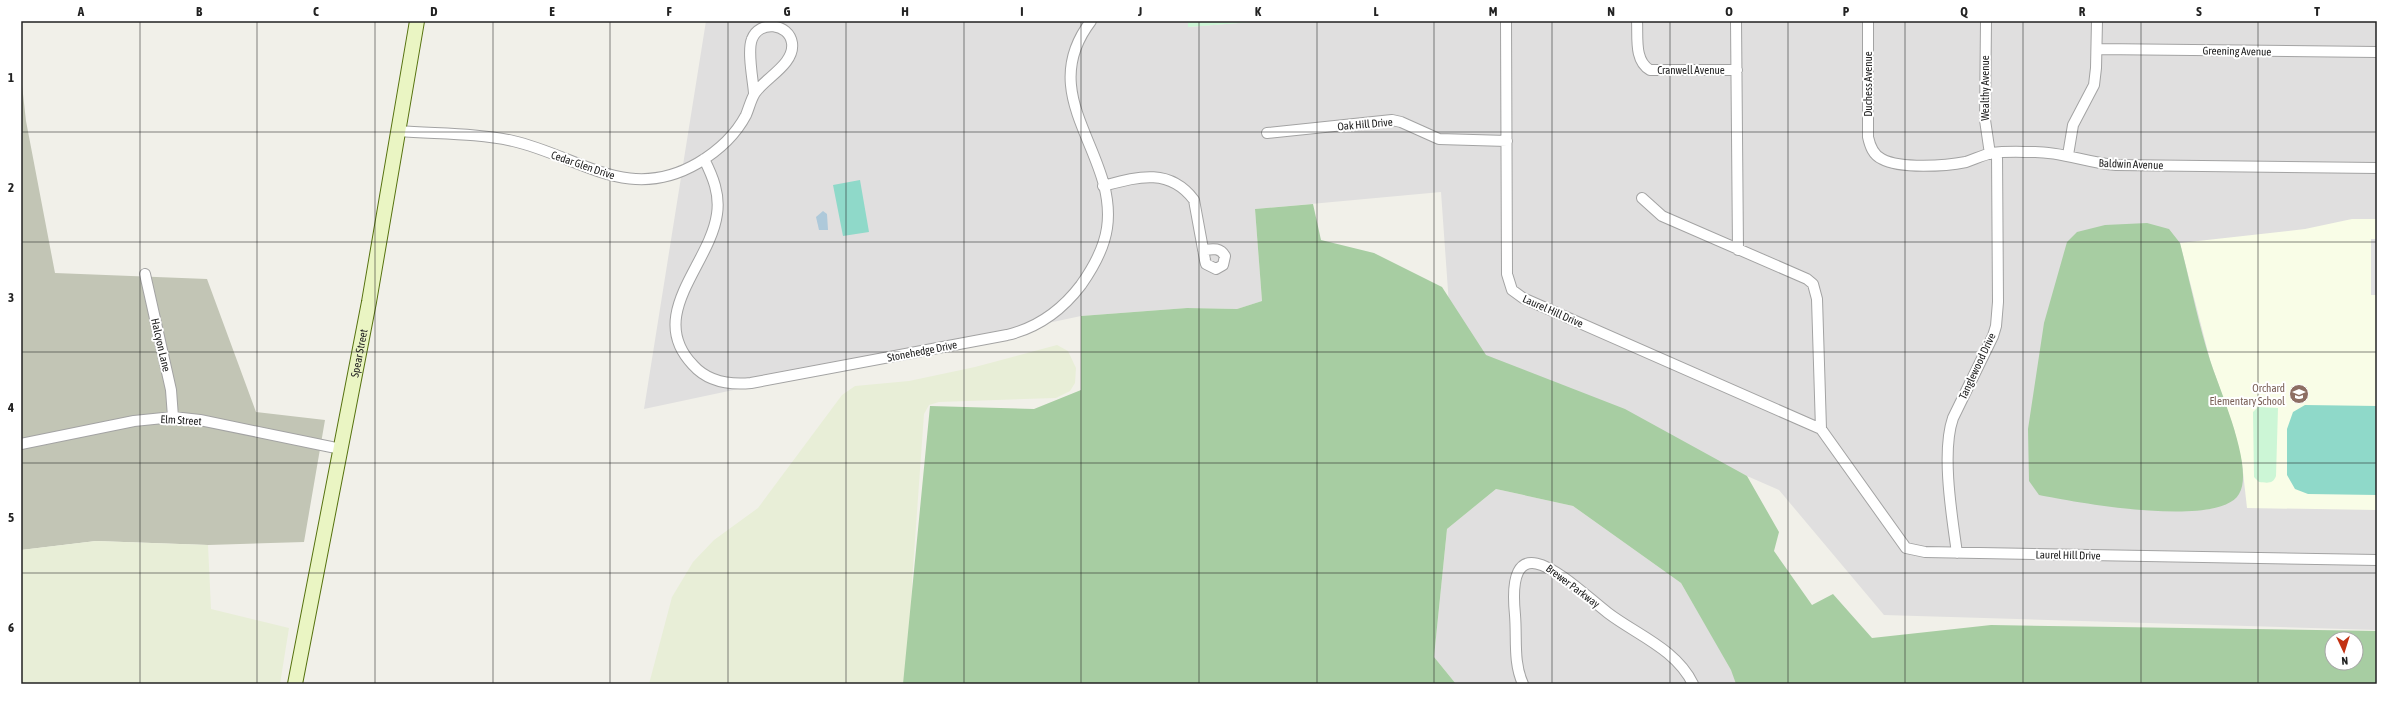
<svg xmlns="http://www.w3.org/2000/svg" width="2398" height="705" font-family="'Asap Condensed',sans-serif">
  <rect width="100%" height="100%" fill="#f1f0e9"/>
  <path fill="#e0dfdf" d="M 706,21 L 1188,21 L 1188,27 L 1264,21 L 2377,21 L 2377,630 L 1884,615 L 1779,490 L 1452,347 L 1441,192 L 1255,209 L 1262,301 L 1237,309 L 1187,308 L 1081,316 L 644,409 Z
    M 1496,489 L 1573,506 L 1681,583 L 1732,670 L 1736,684 L 1456,684 L 1434,657 L 1447,529 Z"/>
  <path fill="#f9fde7" d="M 2352,219 L 2377,219 L 2377,510 L 2247,508 L 2242,463 L 2234,429 L 2210,360 L 2180,243 L 2305,229 Z"/>
  <path fill="#c2c5b5" d="M 21,76 L 26,121 L 55,273 L 207,279 L 256,412 L 325,420 L 304,542 L 208,545 L 96,541 L 21,550 Z"/>
  <path fill="#e8eed7" d="M 1057,345 L 1068,351 L 1076,368 L 1075,383 L 1070,391 L 1056,398 L 939,402 L 929,405 L 924,414 L 912,582 L 909,684 L 649,684 L 672,597 L 693,562 L 714,540 L 758,508 L 842,395 L 855,386 L 909,381 L 975,367 Z
    M 96,541 L 208,545 L 211,609 L 289,628 L 280,684 L 21,684 L 21,550 Z"/>
  <path fill="#a7cda2" fill-rule="evenodd" d="M 1313,204 L 1321,240 L 1374,253 L 1442,287 L 1486,355 L 1625,409 L 1747,476 L 1779,532 L 1774,551 L 1812,605 L 1833,594 L 1872,638 L 1991,625 L 2377,631 L 2377,684 L 1736,684 L 1731,670 L 1681,583 L 1573,506 L 1496,489 L 1447,529 L 1434,657 L 1456,684 L 903,684 L 930,406 L 1034,409 L 1081,390 L 1081,316 L 1187,308 L 1237,309 L 1262,301 L 1255,209 ZM 2332,639 L 2356,639 L 2356,663 L 2332,663 Z
    M 2147,223 L 2169,229 L 2180,243 C 2190,282 2198,322 2210,360 C 2219,389 2255,468 2239,494 C 2219,529 2074,502 2039,495 L 2029,481 L 2028,429 L 2044,323 L 2067,242 L 2077,232 L 2105,225 Z"/>
  <path fill="#ccf6d6" d="M 1188,21 L 1264,21 L 1188,27 Z
    M 2258,407 L 2278,408 L 2276,476 C 2273,484 2268,483 2259,482 L 2254,477 L 2253,412 Z"/>
  <path fill="#8fd9c9" d="M 860,180 L 869,232 L 843,236 L 833,185 Z
    M 2305,405 L 2377,406 L 2377,495 L 2308,494 L 2295,489 L 2287,475 L 2287,429 L 2293,412 Z"/>
  <path fill="#e2e2e2" d="M 2371,239 L 2377,239 L 2377,295 L 2371,295 Z"/>
  <path fill="#aec9da" d="M 823,211 L 827,214 L 828,230 L 819,230 L 816,217 Z"/>
  <g fill="none" stroke-linecap="round" stroke-linejoin="round">
    <g stroke="#a3a3a3" stroke-width="12">
      <path id="minor" d="M 1506,21 L 1507,274 L 1512,290 L 1523,298 L 1821,429 L 1906,548 L 1925,552 L 2377,560
        M 1637,21 C 1638,37 1634,61 1650,70 L 1737,70
        M 1736,21 L 1738,250
        M 1868,21 L 1868,137 C 1870,146 1873,155 1882,159 C 1900,169 1946,166 1966,162 C 1975,159 1983,155 1992,153 C 2006,151 2021,152 2035,152 C 2063,152 2088,163 2116,165 L 2377,168
        M 1986,21 L 1985,120 L 1990,154
        M 2097,49 L 2377,52
        M 399,131 C 437,134 477,133 513,141 C 579,156 628,204 698,163 C 718,151 735,136 746,115 C 749,108 751,99 755,93 C 765,78 795,64 792,43 C 789,23 759,20 752,39 C 747,51 753,80 754,93
        M 1267,133 L 1392,120 L 1401,122 L 1439,139 L 1507,141
        M 2068,155 L 2073,125 L 2094,85 L 2096,68 L 2097,21
        M 704,159 C 713,177 720,194 717,214 C 710,265 645,315 693,365 C 708,382 730,385 751,383 L 1007,335 C 1037,328 1062,310 1081,285 C 1093,268 1104,249 1107,228 C 1118,153 1033,97 1091,21
        M 1103,186 C 1137,177 1169,167 1194,200 L 1205,260 L 1206,264 L 1216,269 L 1223,265 L 1225,256 C 1220,247 1212,249 1203,250
        M 1642,198 L 1662,216 L 1807,279 L 1813,284 L 1817,299 L 1821,429
        M 145,274 L 171,390 L 173,417
        M 21,444 L 134,421 L 173,417 L 200,420 L 341,449
        M 1957,553 C 1952,517 1941,452 1953,418 L 1993,336 L 1996,326 L 1998,302 L 1997,153
        M 1523,684 C 1513,662 1517,639 1515,615 C 1505,515 1572,585 1608,613 C 1637,635 1676,649 1693,684"/>
    </g>
    <g stroke="#56720f" stroke-width="16">
      <g id="secondary">
        <path id="s1" d="M 295,684 L 369,302 L 417,21"/>
      </g>
    </g>
    <use href="#minor" stroke="#fff" stroke-width="10"/>
    <use href="#secondary" stroke="#eaf5c3" stroke-width="14"/>
  </g>
  <path fill="none" stroke="#222" stroke-width="1" stroke-opacity="0.55" d="M 140,21 L 140,684M 257,21 L 257,684M 375,21 L 375,684M 493,21 L 493,684M 610,21 L 610,684M 728,21 L 728,684M 846,21 L 846,684M 964,21 L 964,684M 1081,21 L 1081,684M 1199,21 L 1199,684M 1317,21 L 1317,684M 1434,21 L 1434,684M 1552,21 L 1552,684M 1670,21 L 1670,684M 1788,21 L 1788,684M 1905,21 L 1905,684M 2023,21 L 2023,684M 2141,21 L 2141,684M 2258,21 L 2258,684M 21,132 L 2377,132M 21,242 L 2377,242M 21,352 L 2377,352M 21,463 L 2377,463M 21,573 L 2377,573"/>
  <defs>
    <g id="school-disc" transform="scale(1)"><circle r="9.5" fill="#8d6e63" stroke="#fff"/><path d="M0-5L7-2L0 1L-7-2ZM-4 1L0 2.5L4 1V4Q0 6-4 4Z" fill="#fff"/></g>
  </defs>
  <g fill-rule="evenodd">
    <use href="#school-disc" x="2299" y="394"/>
  </g>
  <g text-anchor="middle" stroke-width="4" stroke-linejoin="round" paint-order="stroke">
    <g font-size="11" fill="#222" stroke="#fff">
      <text transform="translate(2237 51) rotate(1)" y="4">Greening Avenue</text>
      <text x="1691" y="74">Cranwell Avenue</text>
      <text transform="translate(1868 84) rotate(-90)" y="4">Duchess Avenue</text>
      <text transform="translate(1985 88) rotate(-90)" y="4">Wealthy Avenue</text>
      <text transform="translate(1365 124) rotate(-5)" y="4">Oak Hill Drive</text>
      <text transform="translate(2131 164) rotate(2)" y="4">Baldwin Avenue</text>
      <text transform="translate(583 165) rotate(19)" y="4">Cedar Glen Drive</text>
      <text transform="translate(1553 311) rotate(24)" y="4">Laurel Hill Drive</text>
      <text transform="translate(161 345) rotate(77)" y="4">Halcyon Lane</text>
      <text transform="translate(922 351) rotate(-11)" y="4">Stonehedge Drive</text>
      <text dy="4" stroke="none"><textPath href="#s1" startOffset="337">Spear Street</textPath></text>
      <text transform="translate(1977 366) rotate(-65)" y="4">Tanglewood Drive</text>
      <text transform="translate(181 420) rotate(3)" y="4">Elm Street</text>
      <text transform="translate(2068 555) rotate(1)" y="4">Laurel Hill Drive</text>
      <text transform="translate(1573 586) rotate(37)" y="4">Brewer Parkway</text>
    </g>
    <g font-size="11" fill="#785e54" stroke="#fff" text-anchor="end">
      <text x="2285" y="392">Orchard<tspan x="2285" dy="13">Elementary School</tspan></text>
    </g>
  </g>
  <rect width="2398" height="705" fill="none" stroke="#ffffff" stroke-width="44"/>
  <g transform="translate(2344 651) rotate(176)"><circle r="19" fill="#ffffff" stroke="#a7a7a7"/>
  <path d="M0-3L7 15L0 10L-7 15Z" fill="#c23112"/>
  <text y="-6" font-size="11" font-weight="bold" text-anchor="middle" fill="#222222">N</text>
  </g>
  <rect x="22" y="22" width="2354" height="661" fill="none" stroke="#222" stroke-width="1.5"/>
  <g font-size="13" text-anchor="middle" font-weight="bold" fill="#222">
    <text x="81" y="16">A</text>
    <text x="199" y="16">B</text>
    <text x="316" y="16">C</text>
    <text x="434" y="16">D</text>
    <text x="552" y="16">E</text>
    <text x="669" y="16">F</text>
    <text x="787" y="16">G</text>
    <text x="905" y="16">H</text>
    <text x="1022" y="16">I</text>
    <text x="1140" y="16">J</text>
    <text x="1258" y="16">K</text>
    <text x="1376" y="16">L</text>
    <text x="1493" y="16">M</text>
    <text x="1611" y="16">N</text>
    <text x="1729" y="16">O</text>
    <text x="1846" y="16">P</text>
    <text x="1964" y="16">Q</text>
    <text x="2082" y="16">R</text>
    <text x="2199" y="16">S</text>
    <text x="2317" y="16">T</text>
    <text x="11" y="82">1</text>
    <text x="11" y="192">2</text>
    <text x="11" y="302">3</text>
    <text x="11" y="412">4</text>
    <text x="11" y="522">5</text>
    <text x="11" y="632">6</text>
  </g>
</svg>
